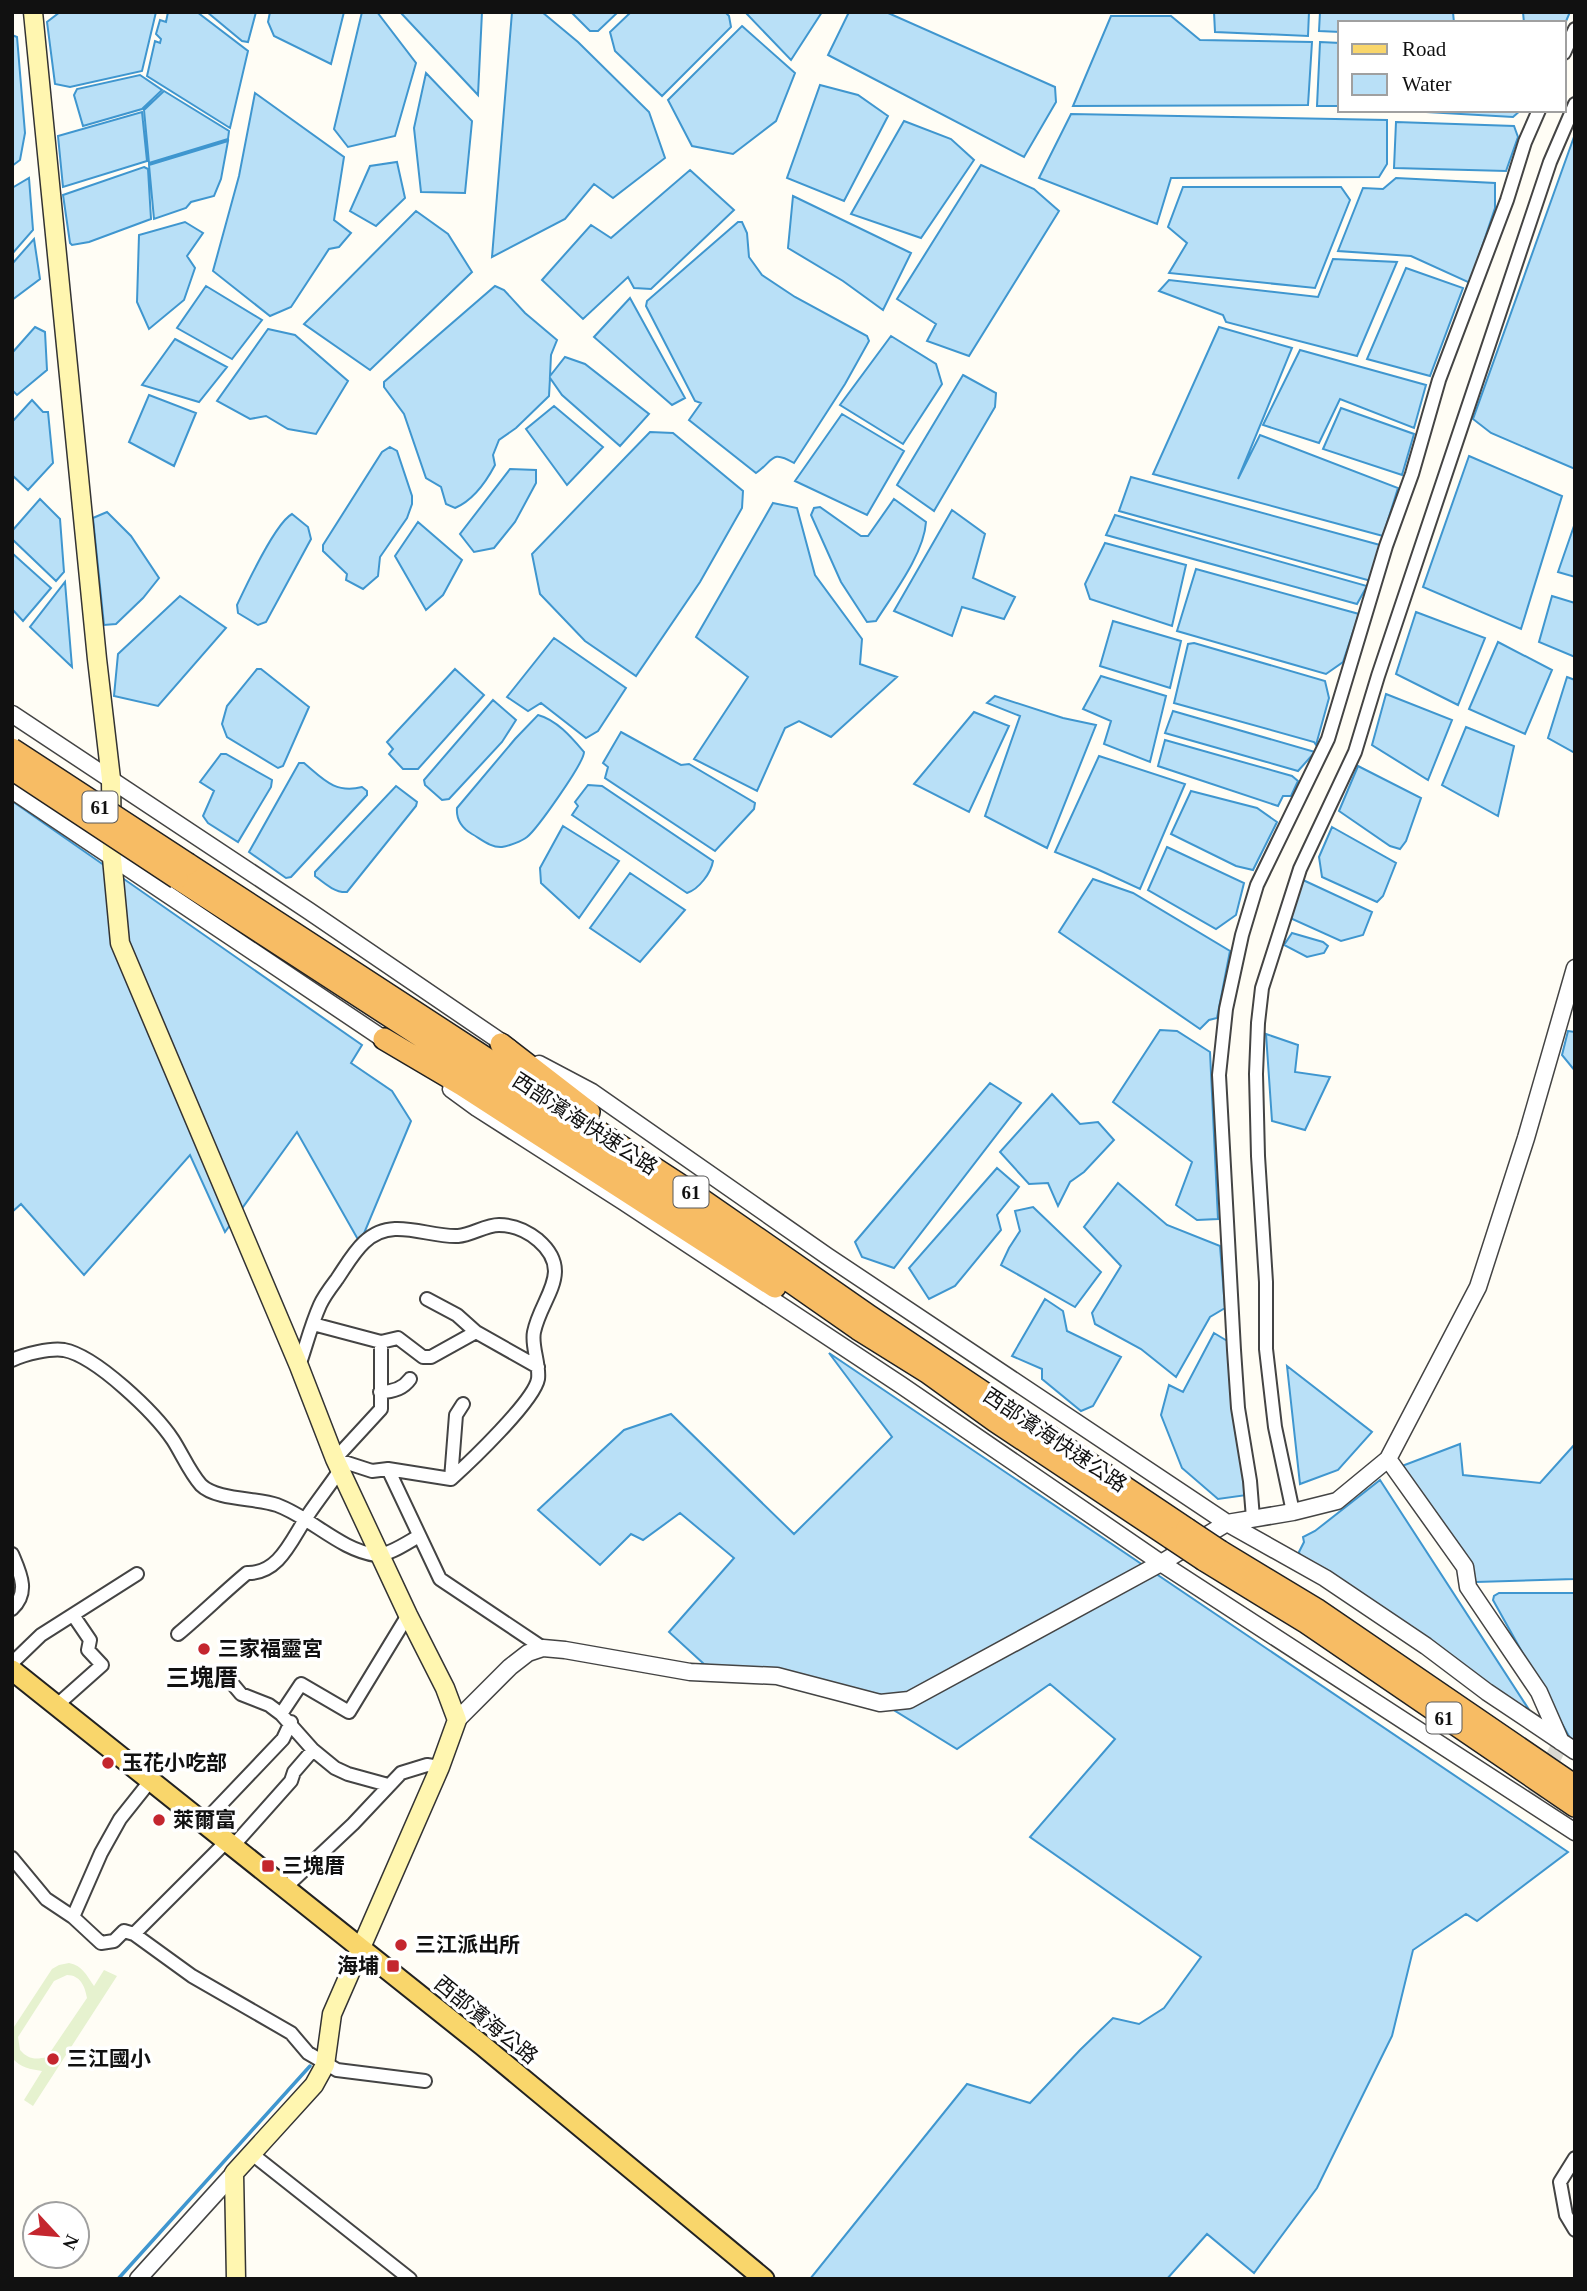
<svg xmlns="http://www.w3.org/2000/svg" width="1587" height="2291" font-family="'Times New Roman','Noto Sans TC',serif">
  <rect width="100%" height="100%" fill="#fffdf5"/>
  <path fill="#e6f2cf" fill-rule="evenodd" d="M 69,1963 C 82,1965 87,1976 94,1986 L 104,1970 L 117,1976 L 33,2106 L 24,2100 L 42,2071 C 30,2069 21,2068 12,2058 L 12,2030 L 52,1969 L 59,1965 ZM 67,1975 C 80,1975 85,1986 87,1998 L 47,2057 C 35,2060 28,2059 20,2050 L 18,2037 L 54,1981 Z"/>
  <path fill="#b9e0f7" stroke="#3f96cf" stroke-width="2" d="M 60,12 L 156,12 L 142,71 L 70,87 L 55,84 L 47,22 Z
    M 168,12 L 197,12 L 248,51 L 230,128 L 147,76 L 155,41 L 160,43 L 161,39 L 156,34 L 160,20 L 166,22 Z
    M 207,12 L 256,12 L 248,42 L 242,41 Z
    M 270,12 L 344,12 L 331,64 L 274,36 L 268,22 Z
    M 362,12 L 377,12 L 416,63 L 395,136 L 348,147 L 334,129 Z
    M 400,12 L 482,12 L 478,95 Z
    M 512,12 L 542,12 L 578,42 L 649,112 L 665,158 L 613,198 L 594,184 L 565,219 L 492,257 Z
    M 571,12 L 618,12 L 598,31 L 590,31 Z
    M 631,12 L 725,12 L 729,16 L 731,27 L 662,96 L 615,51 L 610,32 Z
    M 745,12 L 822,12 L 791,60 Z
    M 849,12 L 886,12 L 1055,87 L 1056,102 L 1024,157 L 828,55 Z
    M 1214,12 L 1309,12 L 1308,36 L 1215,32 Z
    M 1320,12 L 1453,12 L 1454,23 L 1340,23 L 1340,32 L 1319,31 Z
    M 1523,12 L 1570,12 L 1564,26 L 1564,23 L 1524,23 Z
    M 1111,16 L 1171,16 L 1200,40 L 1312,42 L 1308,105 L 1073,106 Z
    M 742,26 L 795,73 L 776,121 L 733,154 L 692,146 L 668,100 Z
    M 12,35 L 17,37 L 25,133 L 20,160 L 12,166 Z
    M 1320,42 L 1340,43 L 1340,106 L 1317,106 Z
    M 426,73 L 472,121 L 465,193 L 421,192 L 414,128 Z
    M 140,75 L 162,90 L 142,109 L 83,126 L 74,95 L 77,89 Z
    M 820,85 L 858,95 L 888,116 L 844,201 L 787,178 Z
    M 164,91 L 229,131 L 228,139 L 149,163 L 144,110 Z
    M 255,93 L 344,157 L 334,220 L 351,233 L 339,247 L 329,249 L 291,307 L 270,316 L 213,271 L 239,176 Z
    M 1391,110 L 1521,110 L 1513,117 Z
    M 142,112 L 147,161 L 63,187 L 58,136 Z
    M 1071,114 L 1387,120 L 1387,164 L 1379,177 L 1171,178 L 1157,224 L 1039,178 Z
    M 904,121 L 951,139 L 974,160 L 921,238 L 851,214 Z
    M 1396,122 L 1514,126 L 1518,137 L 1506,171 L 1394,168 Z
    M 1575,134 L 1575,469 L 1491,433 L 1473,419 Z
    M 228,141 L 221,179 L 214,196 L 191,202 L 186,208 L 154,219 L 149,165 Z
    M 397,162 L 405,198 L 376,226 L 350,211 L 370,166 Z
    M 981,165 L 1034,189 L 1059,211 L 969,356 L 927,341 L 936,324 L 897,299 Z
    M 144,167 L 148,169 L 151,219 L 89,242 L 72,245 L 70,243 L 63,195 Z
    M 690,170 L 734,210 L 651,289 L 634,288 L 628,277 L 583,319 L 542,280 L 591,225 L 611,238 Z
    M 29,178 L 33,230 L 12,254 L 12,188 Z
    M 1396,178 L 1495,183 L 1495,208 L 1470,283 L 1411,256 L 1338,251 L 1363,188 L 1383,189 Z
    M 1183,187 L 1341,187 L 1350,200 L 1315,288 L 1169,273 L 1187,243 L 1168,227 Z
    M 793,196 L 911,253 L 883,310 L 843,281 L 788,248 Z
    M 416,211 L 448,234 L 472,272 L 370,370 L 304,324 Z
    M 185,222 L 203,233 L 187,256 L 195,268 L 184,300 L 149,329 L 137,302 L 139,235 Z
    M 738,222 L 742,222 L 747,233 L 749,257 L 762,275 L 795,297 L 867,336 L 869,341 L 845,384 L 794,463 C 770,449 774,461 756,473 L 689,420 L 701,403 L 695,401 L 646,306 L 647,301 Z
    M 34,239 L 40,279 L 12,300 L 12,264 Z
    M 1333,259 L 1397,262 L 1357,356 L 1226,322 L 1223,315 L 1159,291 L 1169,280 L 1318,297 Z
    M 1406,268 L 1463,288 L 1430,376 L 1367,359 Z
    M 206,286 L 262,320 L 232,359 L 177,328 Z
    M 495,286 L 504,290 L 525,313 L 557,340 L 551,355 L 550,376 L 565,357 L 585,364 L 649,414 L 620,446 L 562,395 L 550,378 L 549,396 L 516,428 L 499,440 L 493,455 L 495,465 C 486,482 474,500 455,508 L 446,504 L 441,487 L 426,478 L 404,414 L 384,387 L 384,382 Z
    M 630,298 L 685,398 L 672,405 L 594,337 Z
    M 35,327 L 45,332 L 47,370 L 17,395 L 12,390 L 12,353 Z
    M 1219,327 L 1292,348 L 1238,479 L 1260,435 L 1398,488 L 1383,536 L 1153,474 Z
    M 268,329 L 295,335 L 348,381 L 316,434 L 288,429 L 266,416 L 250,419 L 217,401 Z
    M 891,336 L 936,364 L 942,384 L 903,444 L 840,405 Z
    M 175,339 L 227,367 L 199,402 L 142,385 Z
    M 1300,350 L 1426,385 L 1414,428 L 1340,399 L 1319,443 L 1263,425 Z
    M 963,375 L 996,393 L 995,407 L 934,511 L 897,485 Z
    M 149,395 L 196,413 L 174,466 L 129,442 Z
    M 32,400 L 43,412 L 48,412 L 53,463 L 28,490 L 12,475 L 12,422 Z
    M 554,406 L 603,447 L 567,485 L 526,429 Z
    M 1341,408 L 1414,434 L 1402,475 L 1323,449 Z
    M 842,414 L 904,451 L 867,515 L 795,481 Z
    M 650,432 L 673,433 L 743,491 L 742,508 L 700,582 L 636,676 L 585,641 L 540,594 L 532,554 Z
    M 390,447 L 397,451 L 412,496 L 412,504 L 407,518 L 380,557 L 378,576 L 363,589 L 346,580 L 347,574 L 323,551 L 323,545 L 382,452 Z
    M 1469,456 L 1562,496 L 1521,629 L 1423,587 Z
    M 510,469 L 536,470 L 536,483 L 515,522 L 494,548 L 474,552 L 460,534 Z
    M 1131,477 L 1380,545 L 1371,581 L 1119,511 Z
    M 40,499 L 60,519 L 64,572 L 56,581 L 12,539 L 12,531 Z
    M 894,499 L 926,522 C 924,554 893,594 876,621 L 867,622 L 841,582 L 811,515 L 814,508 L 820,507 L 861,536 L 868,536 Z
    M 773,503 L 797,508 L 815,575 L 862,639 L 860,664 L 897,677 L 831,737 L 799,721 L 785,728 L 757,791 L 694,759 L 748,677 L 696,637 Z
    M 952,510 L 985,534 L 973,578 L 1015,597 L 1004,619 L 962,607 L 952,636 L 894,611 Z
    M 107,512 L 131,536 L 159,578 L 143,598 L 116,624 L 104,625 L 93,518 Z
    M 292,514 L 308,527 L 311,539 L 266,622 L 258,625 L 238,613 L 237,605 C 246,586 275,523 292,514 Z
    M 1115,515 L 1367,586 L 1357,604 L 1106,535 Z
    M 418,522 L 462,560 L 443,595 L 426,610 L 395,556 Z
    M 1575,523 L 1575,577 L 1558,572 Z
    M 1105,543 L 1186,565 L 1172,626 L 1090,599 L 1085,584 Z
    M 12,553 L 51,588 L 23,621 L 12,609 Z
    M 1196,569 L 1359,614 L 1343,662 L 1326,674 L 1177,631 Z
    M 65,582 L 72,667 L 30,627 Z
    M 180,596 L 226,628 L 158,706 L 114,696 L 118,654 Z
    M 1552,596 L 1575,603 L 1575,657 L 1539,642 Z
    M 1416,612 L 1485,638 L 1458,705 L 1396,674 Z
    M 1113,621 L 1181,641 L 1170,688 L 1100,666 Z
    M 554,638 L 626,688 L 598,731 L 586,738 L 541,703 L 528,711 L 507,697 Z
    M 1498,642 L 1552,670 L 1525,734 L 1469,709 Z
    M 1194,643 L 1325,681 L 1329,698 L 1316,745 L 1314,742 L 1174,703 L 1188,644 Z
    M 257,669 L 261,669 L 309,707 L 283,766 L 278,768 L 227,737 L 222,724 L 227,706 Z
    M 455,669 L 484,695 L 418,769 L 403,769 L 389,754 L 393,749 L 387,742 Z
    M 1101,676 L 1166,696 L 1150,762 L 1104,744 L 1111,721 L 1083,709 Z
    M 1567,677 L 1575,680 L 1575,753 L 1548,738 Z
    M 1386,694 L 1452,720 L 1428,780 L 1372,745 Z
    M 995,696 L 1063,718 L 1096,725 L 1047,848 L 985,816 L 1020,716 L 987,703 Z
    M 493,700 L 516,720 L 502,742 L 449,799 L 442,800 L 425,785 L 424,780 Z
    M 1173,711 L 1315,752 L 1298,771 L 1165,733 Z
    M 974,712 L 1009,726 L 969,812 L 914,784 Z
    M 538,715 C 557,720 572,738 584,752 C 584,763 537,829 527,837 C 522,841 509,846 502,847 C 491,848 481,839 472,834 C 462,828 456,820 457,808 L 515,739 Z
    M 1466,727 L 1514,746 L 1498,816 L 1442,785 Z
    M 621,732 L 681,765 L 689,764 L 755,803 L 754,809 L 715,851 L 605,778 L 608,767 L 603,763 Z
    M 1165,740 L 1292,776 L 1298,781 L 1291,796 L 1283,796 L 1278,806 L 1158,766 Z
    M 221,754 L 226,754 L 272,780 L 271,787 L 238,842 L 208,823 L 203,816 L 214,791 L 200,782 Z
    M 1099,756 L 1185,784 L 1140,889 L 1097,869 L 1055,852 Z
    M 299,763 L 304,763 C 323,779 335,794 362,787 L 367,791 L 367,795 L 291,877 L 286,878 L 249,852 Z
    M 1358,766 L 1421,798 L 1406,841 L 1400,849 L 1390,846 L 1339,811 Z
    M 588,785 L 602,786 L 713,861 C 711,873 699,889 687,893 L 575,817 L 572,815 L 578,806 L 575,802 Z
    M 396,786 L 417,802 L 416,806 L 347,892 C 335,893 324,883 315,876 L 315,872 Z
    M 1191,791 L 1257,808 L 1277,822 L 1253,870 L 1236,866 L 1171,834 Z
    M 12,801 L 362,1045 L 351,1063 L 392,1091 L 411,1121 L 360,1243 L 297,1132 L 225,1232 L 190,1155 L 84,1275 L 21,1204 L 12,1212 Z
    M 563,826 L 619,861 L 579,918 L 541,883 L 540,868 Z
    M 1332,827 L 1396,863 L 1383,896 L 1377,902 L 1322,877 L 1319,857 Z
    M 1167,847 L 1244,883 L 1236,915 L 1216,929 L 1148,890 Z
    M 630,873 L 685,910 L 640,962 L 590,928 Z
    M 1093,879 L 1133,893 L 1230,951 L 1217,1018 L 1209,1020 L 1200,1029 L 1059,932 Z
    M 1303,880 L 1372,912 L 1363,935 L 1341,941 L 1290,918 Z
    M 1292,933 L 1323,942 L 1328,946 L 1324,953 L 1307,957 L 1284,945 Z
    M 1160,1030 L 1177,1031 L 1210,1052 L 1218,1219 L 1197,1220 L 1176,1205 L 1192,1162 L 1113,1102 Z
    M 1568,1031 L 1575,1032 L 1575,1071 L 1562,1055 Z
    M 1266,1034 L 1298,1045 L 1295,1072 L 1330,1077 L 1305,1130 L 1272,1121 Z
    M 990,1083 L 1021,1103 L 894,1268 L 862,1257 L 855,1242 Z
    M 1052,1094 L 1080,1124 L 1098,1122 L 1114,1140 L 1084,1172 L 1070,1182 L 1058,1206 L 1048,1183 L 1029,1184 L 1000,1152 Z
    M 997,1168 L 1019,1187 L 997,1215 L 1001,1230 L 955,1286 L 929,1299 L 909,1268 Z
    M 1118,1183 L 1167,1225 L 1220,1246 L 1225,1308 L 1210,1317 L 1176,1377 L 1141,1349 L 1095,1324 L 1092,1313 L 1121,1266 L 1084,1227 Z
    M 1033,1207 L 1101,1272 L 1075,1307 L 1001,1265 L 1009,1248 L 1020,1231 L 1015,1211 Z
    M 1045,1299 L 1063,1311 L 1067,1331 L 1121,1357 L 1093,1406 L 1081,1411 L 1042,1379 L 1042,1369 L 1012,1356 Z
    M 1214,1333 L 1229,1342 L 1247,1495 L 1218,1499 L 1182,1468 L 1161,1415 L 1169,1385 L 1183,1392 Z
    M 829,1353 L 1568,1852 L 1477,1921 L 1466,1914 L 1413,1950 L 1392,2036 L 1387,2046 L 1317,2188 L 1254,2273 L 1207,2234 L 1167,2279 L 810,2279 L 967,2084 L 1030,2103 L 1080,2050 L 1113,2018 L 1139,2024 L 1164,2008 L 1201,1957 L 1030,1837 L 1115,1739 L 1050,1684 L 957,1749 L 874,1698 L 704,1664 L 669,1632 L 734,1558 L 680,1513 L 643,1540 L 631,1534 L 600,1565 L 538,1510 L 624,1430 L 671,1414 L 794,1534 L 892,1437 Z
    M 1287,1366 L 1372,1432 L 1338,1470 L 1300,1484 Z
    M 1460,1444 L 1463,1475 L 1540,1483 L 1575,1444 L 1574,1579 L 1476,1582 L 1463,1575 L 1394,1469 Z
    M 1380,1480 L 1537,1722 L 1302,1565 L 1299,1552 L 1304,1542 L 1303,1537 L 1315,1531 Z
    M 1499,1593 L 1575,1593 L 1575,1747 L 1493,1600 L 1494,1596 Z"/>
  <g fill="none" stroke-linecap="round" stroke-linejoin="round">
    <path stroke="#3f96cf" stroke-width="3.5" d="M 118,2279 L 310,2066"/>
    <path stroke="#dbdad3" stroke-width="16" stroke-dasharray="16 8" stroke-linecap="butt" d="M 1530,1804 L 1561,1742"/>
    <g stroke="#444" stroke-width="16">
      <path id="minor" d="M 1564,53 L 1575,29
        M 427,1299 L 457,1315 L 476,1332
        M 313,1324 L 381,1342 L 398,1338 L 423,1357 L 431,1357 L 476,1332 L 538,1367
        M 12,1360 C 25,1354 50,1348 64,1350 C 96,1356 155,1413 173,1440 C 182,1454 190,1473 201,1485 C 216,1500 257,1498 277,1505 C 312,1518 340,1550 376,1555 C 388,1556 408,1542 419,1536
        M 299,1366 C 306,1346 311,1325 320,1305 C 324,1296 331,1287 337,1279 C 352,1257 365,1230 395,1229 C 416,1228 437,1237 458,1236 C 472,1235 485,1225 499,1225 C 514,1225 527,1231 538,1240 C 575,1272 541,1297 534,1332 C 531,1346 540,1364 538,1379 C 534,1401 470,1462 451,1479 L 388,1469 L 372,1471 L 335,1459 L 381,1409 L 381,1342
        M 380,1392 C 392,1392 403,1389 410,1379
        M 388,1469 L 440,1579 L 543,1648
        M 451,1479 L 456,1415 L 463,1404
        M 1293,1512 L 1275,1427 L 1266,1349 L 1266,1282 L 1258,1156 L 1256,1074 L 1258,1023 L 1262,988 L 1300,869 L 1355,752 L 1378,676 L 1550,162 L 1575,104
        M 1253,1518 L 1250,1481 L 1238,1408 L 1234,1350 L 1219,1075 L 1226,1009 L 1242,935 L 1257,885 L 1328,739 L 1386,546 L 1412,474 L 1439,380 L 1507,200 L 1525,142 L 1539,110
        M 12,1554 C 20,1573 30,1592 12,1609
        M 178,1634 C 202,1614 223,1593 247,1573 C 280,1574 292,1538 308,1515 C 318,1500 330,1485 340,1470
        M 12,1663 L 41,1635 L 137,1574
        M 231,1682 L 241,1694 L 269,1705 L 281,1714 L 313,1750 L 335,1768 L 348,1774 L 388,1785
        M 57,1705 L 102,1665 L 88,1650 L 90,1640 L 73,1615
        M 281,1714 L 301,1684 L 349,1712 L 408,1615
        M 204,1822 L 283,1739 L 291,1722
        M 233,1846 L 291,1781 L 294,1772 L 313,1750
        M 12,1858 L 46,1899 L 73,1917 L 101,1943 L 114,1941 L 124,1931 L 134,1934 L 192,1976 L 291,2033 L 308,2053 L 337,2070 L 425,2081
        M 286,1887 L 353,1824 L 401,1773 L 427,1765 L 440,1767
        M 73,1917 L 101,1853 L 120,1819 L 151,1780
        M 134,1934 L 227,1841
        M 252,2154 L 410,2279
        M 1575,2158 L 1560,2182 L 1566,2215 L 1575,2230"/>
    </g>
    <g stroke="#444" stroke-width="19">
      <path id="tertiary" d="M 12,714 L 309,911 L 510,1048
        M 12,790 L 391,1044
        M 539,1064 L 592,1092 L 827,1256 L 1227,1523 L 1325,1578 L 1426,1646 L 1487,1692 L 1575,1751
        M 451,1089 L 477,1108 L 624,1202 L 901,1385 L 1161,1563 L 1575,1832
        M 457,1720 L 510,1667 L 528,1653 L 543,1648 L 565,1650 L 690,1672 L 777,1676 L 880,1703 L 909,1700 L 1161,1563 L 1227,1523 L 1293,1512 L 1337,1501 L 1388,1459
        M 1561,1742 L 1539,1692 L 1468,1587 L 1465,1567 L 1388,1459 L 1478,1287 L 1526,1138 L 1575,968
        M 138,2279 L 234,2173"/>
    </g>
    <g stroke="#333" stroke-width="21">
      <path id="secondary" d="M 33,12 L 97,659 L 111,779 L 112,858 L 120,943 L 299,1366 L 335,1459 L 408,1615 L 445,1688 L 457,1720 L 440,1767 L 332,2014 L 325,2065 L 314,2085 L 234,2173 L 236,2279"/>
    </g>
    <g stroke="#222" stroke-width="23">
      <path id="primary" d="M 12,1670 L 482,2045 L 764,2279"/>
    </g>
    <g stroke="#222" stroke-width="24">
      <path id="trunk" d="M 188,864 L 688,1190 L 868,1315 L 1187,1529
        M 177,878 L 679,1204 L 858,1329 L 927,1372 L 995,1421 L 1171,1538
        M 384,1039 L 462,1085 L 775,1287
        M 501,1044 L 589,1112
        M 1220,1551 L 1316,1609 L 1575,1786
        M 1204,1560 L 1307,1623 L 1575,1806"/>
    </g>
    <use href="#minor" stroke="#fff" stroke-width="12"/>
    <use href="#tertiary" stroke="#fff" stroke-width="16"/>
    <use href="#secondary" stroke="#fff6b0" stroke-width="18"/>
    <use href="#primary" stroke="#f9d66b" stroke-width="19"/>
    <use href="#trunk" stroke="#f7bc64" stroke-width="21"/>
    <g stroke="#222" stroke-width="24" stroke-linecap="butt">
      <path id="trunk-bridge" d="M 12,749 L 188,864
        M 12,769 L 177,878
        M 1187,1529 L 1220,1551
        M 1171,1538 L 1204,1560"/>
    </g>
    <use href="#trunk-bridge" stroke="#f7bc64" stroke-width="21"/>
  </g>
  <g fill="#c4262e" stroke="#fff" stroke-width="2.5">
    <circle cx="204" cy="1649" r="7"/>
    <circle cx="108" cy="1763" r="7"/>
    <circle cx="159" cy="1820" r="7"/>
    <rect x="261" y="1859" width="14" height="14" rx="3.5"/>
    <circle cx="401" cy="1945" r="7"/>
    <rect x="386" y="1959" width="14" height="14" rx="3.5"/>
    <circle cx="53" cy="2059" r="7"/>
  </g>
  <g text-anchor="middle" stroke-width="7" stroke-linejoin="round" paint-order="stroke">
    <g fill="#fff" stroke="#585858" stroke-width="2">
      <rect x="82.5" y="791.5" width="35" height="31" rx="5"/>
      <rect x="673.5" y="1176.5" width="35" height="31" rx="5"/>
      <rect x="1426.5" y="1702.5" width="35" height="31" rx="5"/>
    </g>
    <g font-size="19" font-weight="bold" fill="#111">
      <text x="100" y="814">61</text>
      <text x="691" y="1199">61</text>
      <text x="1444" y="1725">61</text>
    </g>
    <g font-size="21" fill="#111" stroke="#fff">
      <text transform="translate(585 1124) rotate(33)" y="7">西部濱海快速公路</text>
      <text transform="translate(1055 1440) rotate(34)" y="7">西部濱海快速公路</text>
      <text transform="translate(486 2020) rotate(39)" y="7">西部濱海公路</text>
    </g>
    <g font-size="21" font-weight="bold" fill="#111" stroke="#fff" text-anchor="start">
      <text x="218" y="1656">三家福靈宮</text>
      <text x="122" y="1770">玉花小吃部</text>
      <text x="173" y="1827">萊爾富</text>
      <text x="282" y="1873">三塊厝</text>
      <text x="415" y="1952">三江派出所</text>
      <text x="379" y="1973" text-anchor="end">海埔</text>
      <text x="67" y="2066">三江國小</text>
    </g>
    <g font-size="24" font-weight="bold" fill="#111" stroke="#fff">
      <text x="202" y="1686">三塊厝</text>
    </g>
  </g>
  <rect width="1587" height="2291" fill="none" stroke="#111111" stroke-width="28"/>
  <rect x="1338" y="21" width="228" height="91" fill="#ffffff" stroke="#a0a0a0" stroke-width="2"/>
  <rect x="1352" y="44" width="35" height="10" fill="#f9d66b" stroke="#a0a0a0" stroke-width="2"/>
  <text x="1402" y="56" font-size="21" fill="#111111">Road</text>
  <rect x="1352" y="74" width="35" height="21" fill="#b9e0f7" stroke="#a0a0a0" stroke-width="2"/>
  <text x="1402" y="91" font-size="21" fill="#111111">Water</text>
  <g transform="translate(56 2235) rotate(116)"><circle r="33" fill="#ffffff" stroke="#a0a0a0" stroke-width="2"/>
  <path d="M0-5L12 26L0 18L-12 26Z" fill="#c4262e"/>
  <text y="-10" font-size="19" font-weight="bold" text-anchor="middle" fill="#111111">N</text>
  </g>
</svg>
